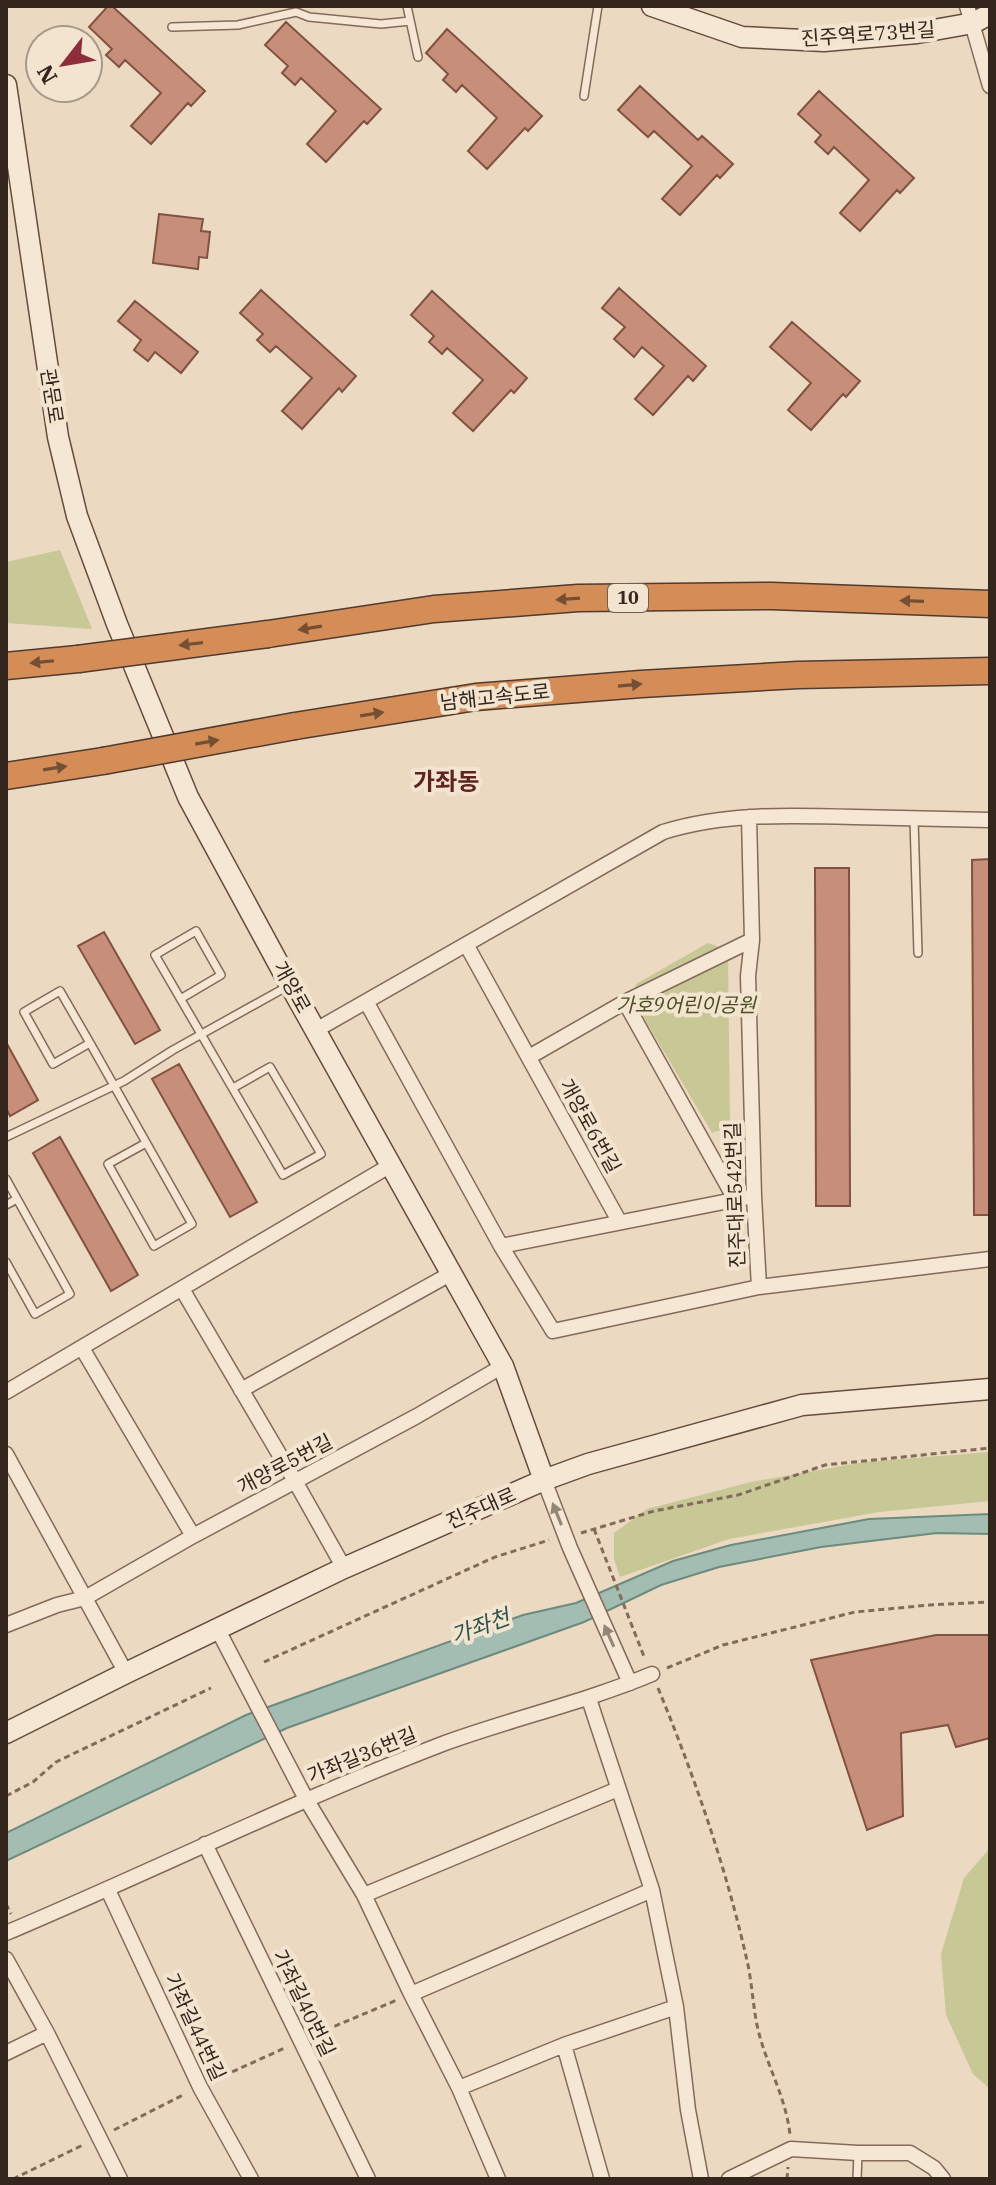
<svg xmlns="http://www.w3.org/2000/svg" width="996" height="2185" font-family="'IBM Plex Serif','Noto Sans KR',serif">
  <rect width="100%" height="100%" fill="#ebd9c1"/>
  <path fill="#c8c796" d="M 60,550 L 92,629 L 6,623 L 6,562 Z
    M 708,943 L 728,950 L 730,1127 L 712,1133 L 634,1001 L 636,984 Z
    M 990,1452 L 990,1501 L 879,1512 L 729,1539 L 620,1577 L 614,1559 L 614,1533 L 647,1509 L 751,1482 L 865,1462 Z
    M 990,1848 L 990,2089 L 973,2074 L 946,2015 L 941,1954 L 964,1878 Z"/>
  <path fill="#a4bdb2" stroke="#6c8b7f" stroke-width="2" d="M 990,1514 L 990,1534 L 937,1533 L 821,1547 L 719,1567 L 661,1585 L 584,1622 L 287,1728 L 6,1861 L 6,1833 L 246,1715 L 523,1615 L 576,1603 L 673,1561 L 731,1545 L 869,1519 Z"/>
  <path fill="#c78f7a" stroke="#815242" stroke-width="2" d="M 108,6 L 112,6 L 205,91 L 191,106 L 188,103 L 151,144 L 131,126 L 161,93 L 125,60 L 119,67 L 106,55 L 112,49 L 89,27 Z
    M 286,22 L 381,109 L 367,124 L 364,121 L 326,162 L 307,144 L 336,111 L 301,78 L 295,85 L 282,73 L 288,66 L 265,45 Z
    M 447,29 L 542,116 L 528,131 L 525,128 L 487,169 L 468,151 L 497,118 L 462,85 L 456,92 L 443,80 L 448,74 L 426,53 Z
    M 640,86 L 698,140 L 702,136 L 733,164 L 720,178 L 717,175 L 680,215 L 662,199 L 692,166 L 654,131 L 648,137 L 618,110 Z
    M 819,91 L 914,178 L 900,193 L 897,190 L 860,231 L 840,213 L 869,180 L 834,147 L 828,154 L 815,142 L 821,135 L 798,114 Z
    M 159,214 L 203,219 L 201,231 L 210,232 L 207,258 L 199,257 L 198,269 L 153,263 Z
    M 619,288 L 706,366 L 693,381 L 688,376 L 653,415 L 635,399 L 664,366 L 642,347 L 634,357 L 614,339 L 625,327 L 602,308 Z
    M 261,290 L 356,376 L 342,392 L 339,388 L 302,429 L 282,411 L 312,378 L 276,346 L 270,352 L 257,340 L 263,334 L 240,313 Z
    M 432,291 L 527,378 L 514,393 L 511,390 L 473,431 L 453,413 L 483,380 L 447,348 L 442,354 L 429,342 L 434,336 L 411,315 Z
    M 135,301 L 198,352 L 181,373 L 155,352 L 148,361 L 134,350 L 141,340 L 118,321 Z
    M 792,322 L 860,381 L 846,397 L 843,394 L 811,430 L 788,410 L 811,383 L 770,347 Z
    M 990,859 L 990,1215 L 974,1215 L 972,860 Z
    M 815,868 L 849,868 L 850,1206 L 816,1206 Z
    M 104,932 L 160,1030 L 135,1044 L 78,946 Z
    M 6,1042 L 38,1100 L 10,1116 L 6,1108 Z
    M 179,1064 L 257,1202 L 230,1217 L 152,1079 Z
    M 60,1137 L 138,1275 L 111,1291 L 33,1153 Z
    M 936,1635 L 990,1635 L 990,1738 L 956,1747 L 948,1725 L 901,1733 L 903,1816 L 867,1830 L 811,1660 Z"/>
  <g fill="none" stroke-linecap="round" stroke-linejoin="round">
    <g stroke="#836a5a" stroke-width="10">
      <path id="lane" d="M 407,6 L 418,57
        M 172,27 L 238,25 L 296,12 L 309,17 L 381,24 L 410,21
        M 584,96 L 598,6
        M 914,819 L 918,953
        M 60,991 L 90,1043 L 53,1064 L 24,1012 Z
        M 182,998 L 221,975 L 196,931 L 155,955 L 283,1175 L 321,1154 L 270,1067 L 233,1088
        M 90,1043 C 124,1103 158,1164 192,1224 L 154,1246 L 108,1164 L 146,1143
        M 6,1137 L 124,1081 L 173,1050 L 288,986
        M 6,1179 L 70,1294 L 35,1314 L 6,1262
        M 6,1205 L 17,1199
        M 857,2179 L 858,2153"/>
    </g>
    <g stroke="#836a5a" stroke-width="17">
      <path id="street" d="M 967,6 L 990,86
        M 749,817 L 752,940 L 748,976 L 754,1196 L 759,1287
        M 467,946 L 619,1221
        M 625,1002 L 735,1199
        M 367,1003 L 501,1246 L 553,1331 L 759,1287 L 990,1259
        M 316,1030 L 663,832 C 724,813 790,815 854,817 C 899,818 945,819 990,820
        M 529,1057 L 625,1002 L 752,940
        M 501,1246 L 754,1196
        M 182,1289 L 295,1481 L 344,1568
        M 82,1348 L 193,1536
        M 241,1390 L 452,1273
        M 6,1392 L 391,1165
        M 6,1454 L 126,1673
        M 544,1480 L 570,1548 L 630,1683
        M 6,1625 L 57,1605 L 85,1598 L 193,1536 L 417,1416 L 503,1366
        M 218,1630 L 306,1799 L 364,1895 L 411,1994 L 459,2088 L 498,2179
        M 589,1699 L 652,1890 L 676,2007 L 688,2110 L 701,2179
        M 205,1844 L 368,2179
        M 108,1890 L 200,2087 L 251,2179
        M 364,1895 L 618,1789
        M 6,1933 C 153,1871 296,1800 445,1743 C 514,1718 585,1702 652,1674
        M 6,1959 L 47,2033 L 120,2179
        M 411,1994 L 652,1890
        M 6,2053 L 47,2033
        M 459,2088 L 564,2045
        M 602,2179 L 564,2045 L 676,2007
        M 729,2179 L 791,2149 L 858,2153 L 910,2153 L 934,2168 L 943,2179"/>
    </g>
    <g stroke="#654c3d" stroke-width="23">
      <path id="secondary" d="M 652,6 L 742,37 L 824,41 L 917,33 L 973,23 L 990,14
        M 6,85 L 58,437 L 77,516 L 117,624 L 188,797 L 290,985 L 503,1366 L 544,1480
        M 6,1733 L 126,1673 L 344,1568 L 544,1480 L 588,1464 L 802,1405 L 990,1389"/>
    </g>
    <g stroke="#513a2e" stroke-width="29">
      <path id="highway" d="M 268,634 L 434,609 L 578,598 L 772,596 L 990,604
        M 6,666 L 78,659
        M 295,726 L 476,697 L 641,684 L 798,675 L 990,671
        M 6,776 L 103,761"/>
    </g>
    <path stroke="#836a5a" stroke-width="3" stroke-dasharray="6 4" stroke-linecap="butt" d="M 594,1529 L 645,1659
      M 581,1533 L 654,1511 L 738,1495 L 825,1465 L 990,1448
      M 264,1662 L 495,1557 L 549,1540
      M 667,1668 L 723,1645 L 855,1612 L 930,1605 L 990,1602
      M 658,1688 C 695,1778 727,1870 748,1965 C 752,1985 753,2005 757,2025 C 765,2063 786,2096 790,2135
      M 6,1796 L 33,1782 L 56,1762 L 211,1688
      M 6,1904 L 11,1914
      M 316,2034 L 397,2000
      M 214,2080 L 287,2047
      M 114,2130 L 185,2094
      M 13,2179 L 85,2144
      M 787,2179 L 788,2167"/>
    <use href="#lane" stroke="#f6e7d4" stroke-width="7"/>
    <use href="#street" stroke="#f6e7d4" stroke-width="14"/>
    <use href="#secondary" stroke="#f6e7d4" stroke-width="20"/>
    <use href="#highway" stroke="#d58d57" stroke-width="26"/>
    <g stroke="#513a2e" stroke-width="29" stroke-linecap="butt">
      <path id="highway-bridge" d="M 78,659 L 268,634
        M 103,761 L 295,726"/>
    </g>
    <use href="#highway-bridge" stroke="#d58d57" stroke-width="26"/>
  </g>
  <defs><path id="oneway-solid" d="M-6-.8H1V-3.2L6.5 0L1 3.2V.8H-6Z" transform="scale(2)"/></defs>
  <g fill="#744f34">
    <use href="#oneway-solid" transform="translate(568 599) rotate(176)"/>
    <use href="#oneway-solid" transform="translate(912 601) rotate(-178)"/>
    <use href="#oneway-solid" transform="translate(310 628) rotate(171)"/>
    <use href="#oneway-solid" transform="translate(191 644) rotate(173)"/>
    <use href="#oneway-solid" transform="translate(42 662) rotate(174)"/>
    <use href="#oneway-solid" transform="translate(630 685) rotate(-5)"/>
    <use href="#oneway-solid" transform="translate(372 714) rotate(-9)"/>
    <use href="#oneway-solid" transform="translate(207 742) rotate(-10)"/>
    <use href="#oneway-solid" transform="translate(55 768) rotate(-9)"/>
  </g>
  <g fill="#958678">
    <use href="#oneway-solid" transform="translate(557 1514) rotate(-112)"/>
    <use href="#oneway-solid" transform="translate(609 1636) rotate(-114)"/>
  </g>
  <g text-anchor="middle" stroke-width="8" stroke-linejoin="round" paint-order="stroke">
    <rect fill="#f3e4d0" stroke="#6d5e53" stroke-width="2" x="608" y="584" width="40" height="28" rx="6"/>
    <g font-size="18" font-weight="bold" fill="#34251d">
      <text x="628" y="604">10</text>
    </g>
    <g font-size="20" fill="#34251d" stroke="#f3e4d0">
      <text transform="translate(868 34) rotate(-4)" y="7">진주역로73번길</text>
      <text transform="translate(52 396) rotate(81)" y="7">관문로</text>
      <text transform="translate(495 697) rotate(-6)" y="7">남해고속도로</text>
      <text transform="translate(292 987) rotate(61)" y="7">개양로</text>
      <text transform="translate(590 1126) rotate(61)" y="7">개양로6번길</text>
      <text transform="translate(735 1195) rotate(-92)" y="7">진주대로542번길</text>
      <text transform="translate(285 1464) rotate(-28)" y="7">개양로5번길</text>
      <text transform="translate(481 1508) rotate(-24)" y="7">진주대로</text>
      <text transform="translate(362 1755) rotate(-22)" y="7">가좌길36번길</text>
      <text transform="translate(304 2003) rotate(64)" y="7">가좌길40번길</text>
      <text transform="translate(195 2027) rotate(65)" y="7">가좌길44번길</text>
    </g>
    <g font-size="20" font-style="italic" fill="#4a4f25" stroke="#f3e4d0">
      <text x="686" y="1012">가호9어린이공원</text>
    </g>
    <g font-size="22" font-style="italic" fill="#2e534b" stroke="#f3e4d0">
      <text transform="translate(480 1626) rotate(-20)" y="8">가좌천</text>
    </g>
    <g font-size="24" font-weight="bold" fill="#5d2420" stroke="#f3e4d0">
      <text x="446" y="790">가좌동</text>
    </g>
  </g>
  <rect width="996" height="2185" fill="none" stroke="#34251d" stroke-width="16"/>
  <g transform="translate(64 64) rotate(239)"><circle r="38" fill="#f3e4d0" stroke="#a79888" stroke-width="2"/>
  <path d="M0-6L14 30L0 20L-14 30Z" fill="#8e2e3b"/>
  <text y="-12" font-size="22" font-weight="bold" text-anchor="middle" fill="#34251d">N</text>
  </g>
</svg>
